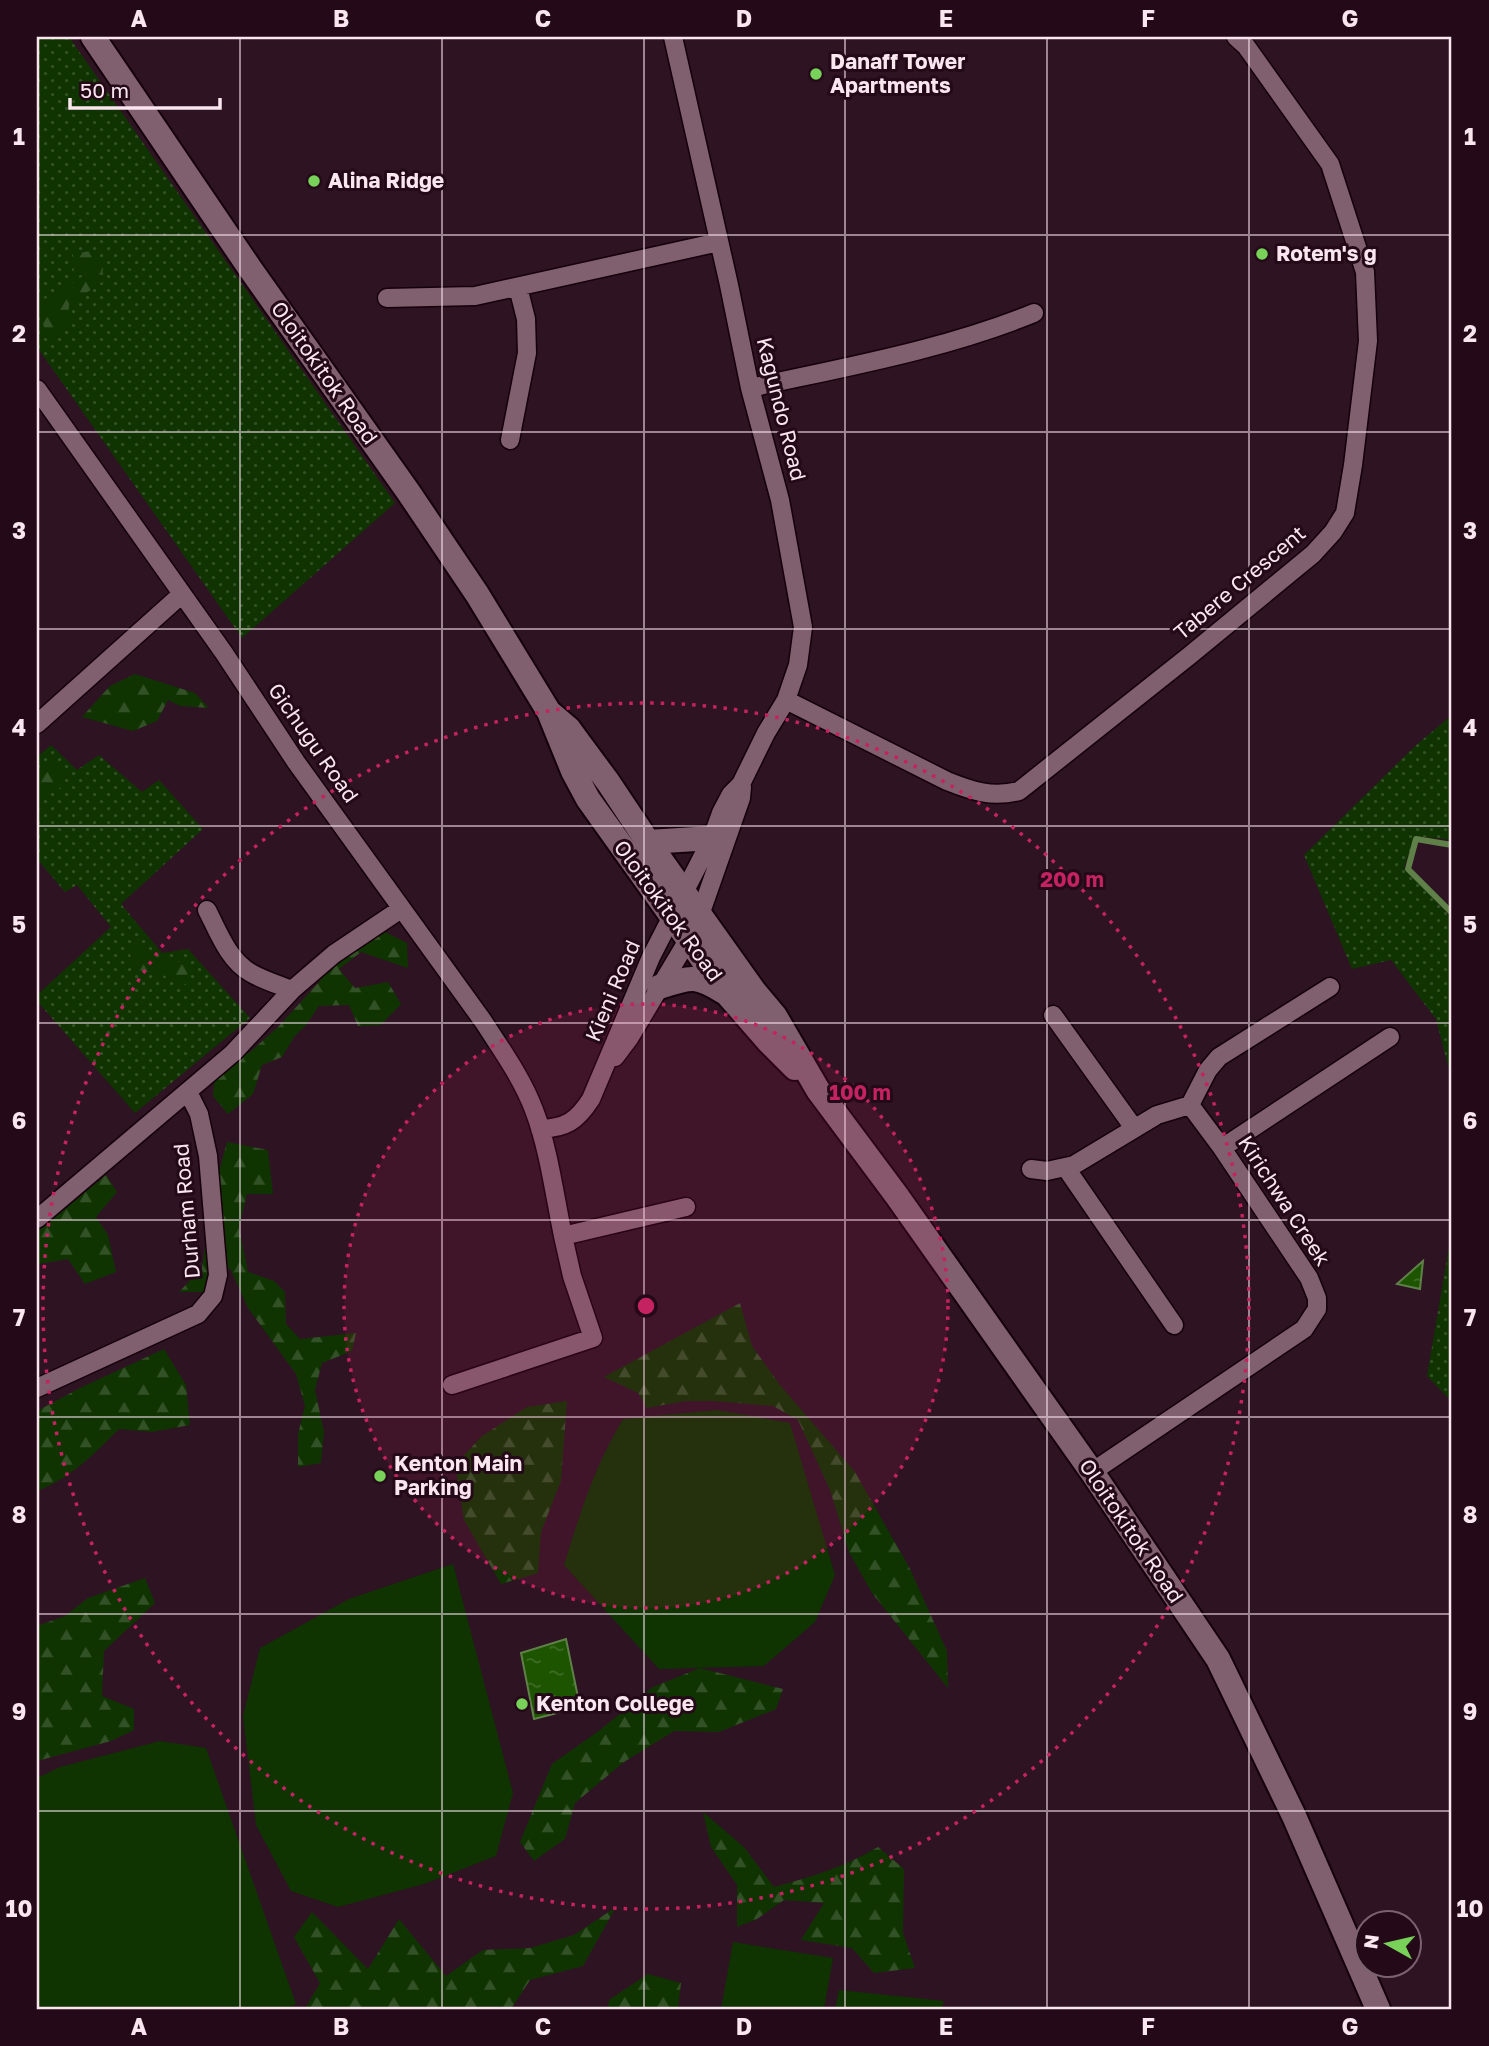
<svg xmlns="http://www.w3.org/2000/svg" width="1489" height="2046" font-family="'Golos Text',sans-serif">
  <defs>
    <pattern id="grass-dots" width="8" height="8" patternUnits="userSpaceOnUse" patternTransform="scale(1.75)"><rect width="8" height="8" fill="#0f3401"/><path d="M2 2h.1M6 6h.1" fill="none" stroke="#335126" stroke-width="1.8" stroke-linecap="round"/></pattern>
    <pattern id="forest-firs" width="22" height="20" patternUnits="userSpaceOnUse" patternTransform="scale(1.75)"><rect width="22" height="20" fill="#0f3401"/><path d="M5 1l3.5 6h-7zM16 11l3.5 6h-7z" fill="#335126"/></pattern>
    <pattern id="water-ripples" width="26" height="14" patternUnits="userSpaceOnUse" patternTransform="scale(1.75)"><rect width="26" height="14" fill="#1d5400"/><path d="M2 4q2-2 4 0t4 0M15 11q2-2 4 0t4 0" fill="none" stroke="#3f6d26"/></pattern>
  </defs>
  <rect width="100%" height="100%" fill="#2e1322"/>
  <path fill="url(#grass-dots)" d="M 37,37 L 69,37 L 395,503 L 242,638 L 37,347 Z
    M 1452,715 L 1452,840 L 1415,836 L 1404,868 L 1452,918 L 1452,1082 L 1436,1019 L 1391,960 L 1352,969 L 1304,855 L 1415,746 Z
    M 51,745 L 77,770 L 99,755 L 142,792 L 159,780 L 203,829 L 121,904 L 162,953 L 188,949 L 250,1018 L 135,1113 L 37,1001 L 37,995 L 111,927 L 77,885 L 65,892 L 37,859 L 37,757 Z
    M 1452,1200 L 1452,1402 L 1427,1376 L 1451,1235 Z"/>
  <path fill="url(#forest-firs)" d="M 96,250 L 105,280 L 69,305 L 68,324 L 52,343 L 37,312 L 37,303 L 63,289 L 89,272 L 74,272 L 73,254 Z
    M 135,674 L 195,693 L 209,708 L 180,706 L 168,700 L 157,721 L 133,731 L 82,717 L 110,686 Z
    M 54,764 L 65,777 L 65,786 C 46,793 44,799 37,815 L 37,769 L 42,766 Z
    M 383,931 L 407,943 L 408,968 L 361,952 L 339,969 L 355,988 L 388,982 L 401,1004 L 381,1025 L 358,1026 L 349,1005 L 319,1006 L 306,1025 L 294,1037 L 282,1057 L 262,1065 L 253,1094 L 228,1114 L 213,1096 L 217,1057 L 249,1053 L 278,1027 L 320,981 L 346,934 Z
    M 137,939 L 158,958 L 188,963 L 187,985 L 160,974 L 132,969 L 130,952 Z
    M 227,1142 L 268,1150 L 273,1194 L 247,1194 L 239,1228 L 248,1272 L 274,1281 L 285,1292 L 286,1324 L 300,1339 L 356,1333 L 352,1351 L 322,1363 L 315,1390 L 324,1432 L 321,1463 L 298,1467 L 298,1434 L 305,1406 L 296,1374 L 248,1308 L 230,1268 L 204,1292 L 179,1292 L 202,1268 L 207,1233 L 203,1196 L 220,1168 Z
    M 106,1175 L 117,1192 L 96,1217 L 108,1235 L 116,1272 L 85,1284 L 68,1259 L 39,1264 L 37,1267 L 37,1232 Z
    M 740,1303 L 752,1346 L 780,1385 L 855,1472 L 909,1567 L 947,1651 L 948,1688 L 872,1593 L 849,1552 L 830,1490 L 798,1420 L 773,1406 L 713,1401 L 686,1401 L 647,1408 L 638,1393 L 604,1377 Z
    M 164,1349 L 186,1385 L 190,1425 L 152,1432 L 119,1429 C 94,1454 71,1478 37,1491 L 37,1411 L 82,1387 Z
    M 567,1401 L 561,1481 L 541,1532 L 538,1573 L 501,1584 L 464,1520 L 455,1465 L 482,1436 L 527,1407 Z
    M 145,1578 L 155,1603 L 104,1651 L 102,1696 L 134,1709 L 134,1730 L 111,1741 L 37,1761 L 37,1626 L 65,1616 L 88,1598 Z
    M 700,1668 L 783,1689 L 776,1709 L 719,1732 L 674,1731 L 624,1762 L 575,1803 L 565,1839 L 534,1861 L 520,1842 L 552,1764 L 600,1730 L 653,1687 Z
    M 703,1812 L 744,1847 L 774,1887 C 811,1877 845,1867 878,1847 L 904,1869 L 903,1933 L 915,1968 L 874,1973 L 852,1948 L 801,1940 L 824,1903 L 784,1900 L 757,1919 L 737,1927 L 737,1885 L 711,1847 Z
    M 616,1907 L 583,1966 L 530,1980 L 511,2009 L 305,2009 L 320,1983 L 294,1937 L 312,1912 L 368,1969 L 399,1919 L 446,1976 L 483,1950 L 530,1948 L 574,1935 Z
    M 648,1974 L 681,1983 L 678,2009 L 608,2009 L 609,2000 Z"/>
  <path fill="#0f3401" d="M 717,1410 L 790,1423 L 835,1575 L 815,1622 L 764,1666 L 659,1669 L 564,1565 C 580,1513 595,1465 623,1419 Z
    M 453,1564 L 513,1793 L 496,1856 L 424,1884 L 338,1907 L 291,1891 L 256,1825 L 243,1716 L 260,1648 L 349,1599 Z
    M 160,1741 L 206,1748 L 296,2004 L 286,2009 L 37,2009 L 37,1778 L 60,1767 Z
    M 733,1942 L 833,1958 L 824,2009 L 721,2009 Z
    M 839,1990 L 944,2001 L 942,2009 L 835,2009 Z"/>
  <path fill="url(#water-ripples)" stroke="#5f8048" stroke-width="2" d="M 1423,1261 L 1420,1289 L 1397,1284 Z
    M 566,1639 L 580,1707 L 534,1719 L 521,1653 Z"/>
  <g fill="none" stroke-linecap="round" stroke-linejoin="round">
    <path stroke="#5f8048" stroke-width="6" d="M 1452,845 L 1416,839 L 1408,869 L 1452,913"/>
    <g stroke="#15010b" stroke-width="21">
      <path id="minor" d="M 387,298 L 475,296 L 719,242
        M 750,388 C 845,367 943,350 1034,313
        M 37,389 L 224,653 L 296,762 L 483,1021 C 501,1049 522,1078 534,1110 C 548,1146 555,1197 563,1236 L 686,1207
        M 510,440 L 527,353 L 526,319 L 518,287
        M 786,700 L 947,781 C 972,791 992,798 1019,791 L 1189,656 L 1313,554 L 1333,532 L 1345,513 L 1353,465 L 1368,341 L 1365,272 L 1330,164 L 1246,46 L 1236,37
        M 37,724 L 182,594
        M 207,910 C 218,931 228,960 251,973 C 263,980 279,985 292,990
        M 1053,1015 L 1134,1128
        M 615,1057 L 630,1037 L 688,940 L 700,915 L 741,798 L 742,787
        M 1190,1105 L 1208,1070 L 1219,1057 L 1330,987
        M 540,1129 C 566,1128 577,1121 591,1099 L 651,957 L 712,838 L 721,813 L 731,794 L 741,784 L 766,733 L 786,700 L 798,665 L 803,627 L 780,500 L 750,388 L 729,285 L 673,37
        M 1222,1148 L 1390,1037
        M 1066,1168 L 1174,1325
        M 1031,1169 L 1047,1171 L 1074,1165 L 1157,1115 L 1190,1105 L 1222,1148 L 1309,1278 L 1317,1298 L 1317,1309 L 1304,1329 L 1092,1472
        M 37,1219 L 233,1053 L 292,990 L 334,954 L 401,909
        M 452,1385 L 593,1338 L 572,1276 L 563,1236
        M 37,1388 L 198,1314 L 213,1296 L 218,1275 L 208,1156 L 199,1114 L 188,1092"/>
    </g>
    <g stroke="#15010b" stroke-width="28">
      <path id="secondary" d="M 93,37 L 251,270 L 409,493 L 477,594 L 549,712 L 573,771 L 588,799 L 728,995 L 769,1042 L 795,1068
        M 549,712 L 569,729 L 577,740 L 608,782 L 648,842 L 754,991 L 775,1016 L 818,1090 L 897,1196 L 1092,1472 L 1218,1659 L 1294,1816 L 1378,2009
        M 648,842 L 712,838
        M 659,987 C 691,977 695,974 724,992"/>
    </g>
    <use href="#minor" stroke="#805f6f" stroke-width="18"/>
    <use href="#secondary" stroke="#805f6f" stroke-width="24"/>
  </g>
  <path fill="none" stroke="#fae6ef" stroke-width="2" stroke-opacity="0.55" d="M 240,37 L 240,2009M 442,37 L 442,2009M 644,37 L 644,2009M 845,37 L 845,2009M 1047,37 L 1047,2009M 1249,37 L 1249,2009M 37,235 L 1452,235M 37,432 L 1452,432M 37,629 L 1452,629M 37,826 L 1452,826M 37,1023 L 1452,1023M 37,1220 L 1452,1220M 37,1417 L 1452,1417M 37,1614 L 1452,1614M 37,1811 L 1452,1811"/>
  <circle cx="646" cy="1306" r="302" fill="#c52262" fill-opacity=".12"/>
  <g fill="none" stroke="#c52262" stroke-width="3.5" stroke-dasharray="3.5 7">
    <circle cx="646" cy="1306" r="302"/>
    <circle cx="646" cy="1306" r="603"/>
  </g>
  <g fill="#78d259" stroke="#240a18" stroke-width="2.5">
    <circle cx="816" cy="74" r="7"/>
    <circle cx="314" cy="181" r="7"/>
    <circle cx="1262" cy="254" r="7"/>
    <circle cx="380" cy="1476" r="7"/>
    <circle cx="522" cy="1704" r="7"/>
  </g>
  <g text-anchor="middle" stroke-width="6" stroke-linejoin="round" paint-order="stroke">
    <g font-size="21" font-weight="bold" fill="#fae6ef" stroke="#240a18" text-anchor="start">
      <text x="830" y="69">Danaff Tower<tspan x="830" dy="24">Apartments</tspan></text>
      <text x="328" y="188">Alina Ridge</text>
      <text x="1276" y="261">Rotem's g</text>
      <text x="394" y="1471">Kenton Main<tspan x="394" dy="24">Parking</tspan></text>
      <text x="536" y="1711">Kenton College</text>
    </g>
    <g font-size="21" fill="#fae6ef" stroke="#240a18">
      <text transform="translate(324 373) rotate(55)" y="7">Oloitokitok Road</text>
      <text transform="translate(781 409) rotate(76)" y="7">Kagundo Road</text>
      <text transform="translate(1240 583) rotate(-40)" y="7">Tabere Crescent</text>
      <text transform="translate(313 743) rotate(55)" y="7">Gichugu Road</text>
      <text transform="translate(668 911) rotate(54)" y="7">Oloitokitok Road</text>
      <text transform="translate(613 991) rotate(-67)" y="7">Kieni Road</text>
      <text transform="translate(1284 1201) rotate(57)" y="7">Kirichwa Creek</text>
      <text transform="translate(187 1211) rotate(-95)" y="7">Durham Road</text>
      <text transform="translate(1131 1531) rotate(56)" y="7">Oloitokitok Road</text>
    </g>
  </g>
  <circle cx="646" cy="1306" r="10" fill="#c52262" stroke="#240a18" stroke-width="3.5"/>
  <g font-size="21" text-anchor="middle" font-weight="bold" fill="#c52262" stroke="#240a18" stroke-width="6" stroke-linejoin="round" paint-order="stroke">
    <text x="1072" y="887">200 m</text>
    <text x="860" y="1100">100 m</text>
  </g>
  <rect width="1489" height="2046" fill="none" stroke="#240a18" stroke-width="77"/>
  <g transform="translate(1388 1944) rotate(278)"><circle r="33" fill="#240a18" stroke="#7a626e" stroke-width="2"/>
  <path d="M0-5L12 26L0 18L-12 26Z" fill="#78d259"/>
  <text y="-10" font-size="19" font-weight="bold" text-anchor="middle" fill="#fae6ef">N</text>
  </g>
  <path d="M70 98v10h150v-10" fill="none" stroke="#fae6ef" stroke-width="3.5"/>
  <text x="80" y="98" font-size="21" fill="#fae6ef" stroke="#240a18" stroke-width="5" paint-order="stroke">50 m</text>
  <rect x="38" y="38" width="1412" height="1970" fill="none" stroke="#fae6ef" stroke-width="2.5"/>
  <g font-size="23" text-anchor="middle" font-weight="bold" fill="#fae6ef">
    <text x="139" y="27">A</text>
    <text x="341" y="27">B</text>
    <text x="543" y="27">C</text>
    <text x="744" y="27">D</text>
    <text x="946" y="27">E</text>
    <text x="1148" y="27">F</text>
    <text x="1350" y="27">G</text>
    <text x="19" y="145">1</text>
    <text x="1470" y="145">1</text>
    <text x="19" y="342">2</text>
    <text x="1470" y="342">2</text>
    <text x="19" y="539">3</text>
    <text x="1470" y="539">3</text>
    <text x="19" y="736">4</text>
    <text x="1470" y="736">4</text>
    <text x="19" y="933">5</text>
    <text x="1470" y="933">5</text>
    <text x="19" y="1129">6</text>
    <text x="1470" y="1129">6</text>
    <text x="19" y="1326">7</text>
    <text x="1470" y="1326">7</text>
    <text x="19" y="1523">8</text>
    <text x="1470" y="1523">8</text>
    <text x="19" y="1720">9</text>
    <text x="1470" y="1720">9</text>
    <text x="19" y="1917">10</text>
    <text x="1470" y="1917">10</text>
    <text x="139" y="2035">A</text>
    <text x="341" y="2035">B</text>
    <text x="543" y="2035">C</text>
    <text x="744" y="2035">D</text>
    <text x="946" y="2035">E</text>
    <text x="1148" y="2035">F</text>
    <text x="1350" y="2035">G</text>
  </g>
</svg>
